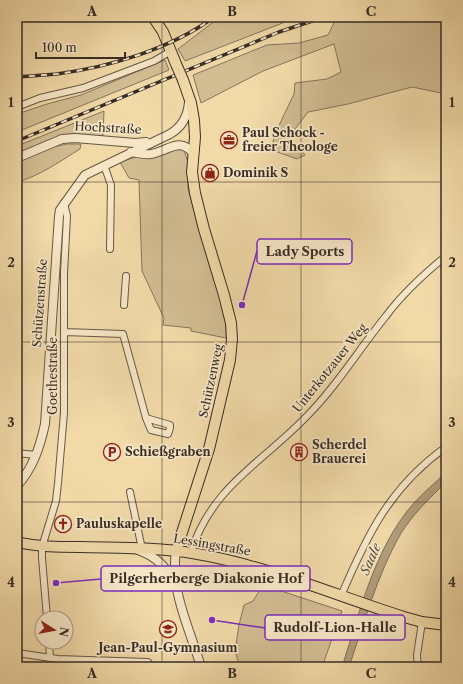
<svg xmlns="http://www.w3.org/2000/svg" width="463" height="684" font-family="'Libre Caslon Text',serif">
  <rect width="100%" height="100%" fill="#f1d9a8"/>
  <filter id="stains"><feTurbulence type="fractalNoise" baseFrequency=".005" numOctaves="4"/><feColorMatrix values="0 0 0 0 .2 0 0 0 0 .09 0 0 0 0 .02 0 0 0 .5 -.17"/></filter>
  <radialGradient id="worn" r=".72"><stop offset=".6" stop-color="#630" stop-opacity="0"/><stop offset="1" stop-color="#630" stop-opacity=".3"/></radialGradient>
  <path fill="#d2bc92" stroke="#85745c" d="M 220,17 L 298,17 L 185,61 L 178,49 Z
    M 350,17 L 446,17 L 446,94 L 412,87 L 348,104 L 308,112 L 289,137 L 305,155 L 297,159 L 272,150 L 274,136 L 294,94 L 295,83 L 327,79 L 341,72 L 334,44 L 263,71 L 201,103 L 193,75 L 267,45 L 299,43 L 328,35 L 335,21 Z
    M 165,60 L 169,70 L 17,132 L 17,114 L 47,104 L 81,95 Z
    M 104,111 L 103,136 L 72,134 L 62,135 L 17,153 L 17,146 Z
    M 67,144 L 81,144 L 80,149 C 60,161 40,176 17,182 L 17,162 L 53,147 Z
    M 176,149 L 184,150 L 188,162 L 188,189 L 226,318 L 226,338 L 191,331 L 191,328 L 163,325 L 164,318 L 142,271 L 139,180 L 129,178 L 120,162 L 139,156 Z
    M 263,585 L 342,611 L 322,667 L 240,667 L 235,651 L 239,625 L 244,605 L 253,601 Z"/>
  <path fill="#b29f7c" stroke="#81715a" d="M 446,472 L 446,482 C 429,499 412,515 400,535 C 377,576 364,623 349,667 L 342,667 C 360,612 374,549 413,504 C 423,493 435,483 446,472 Z"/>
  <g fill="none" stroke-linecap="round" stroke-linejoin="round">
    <g stroke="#665846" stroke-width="8">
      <path id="minor" d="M 17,107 L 40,98 L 83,88 L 154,61 L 171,51
        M 104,165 L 111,185 L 110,249
        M 124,305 L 126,276
        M 64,332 L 123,334 L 146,418 L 151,430 L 168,434 L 170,428 L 170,425 L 146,418
        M 17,453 L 36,455
        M 130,492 L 142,549
        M 191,552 C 212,486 262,463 307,416 C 337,386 359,349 386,316 C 403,293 424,274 446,256
        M 446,553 L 446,564
        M 341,596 C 367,535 390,487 446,447
        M 47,618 L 42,558 L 42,547 L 56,501 L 58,483 L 64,413 L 64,273 L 67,216 L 64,203
        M 49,642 L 50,658
        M 17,653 L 58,659 L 148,662 L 152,667
        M 58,659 L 58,667
        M 418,667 L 417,655 L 422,622"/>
    </g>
    <g stroke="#665846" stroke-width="10">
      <path id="tertiary" d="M 131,152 C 138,153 144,155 151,154 C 169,151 179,136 194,154
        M 17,158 L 62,139 L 75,138 L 135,143 L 146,142
        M 17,486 C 33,468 40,447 45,424 L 59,216 L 60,210 L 85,175 L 170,134 C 182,127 188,115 189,102
        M 138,550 C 155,556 167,566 173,583
        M 176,551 C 170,592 190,629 201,667"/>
    </g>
    <g stroke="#382d26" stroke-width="12">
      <path id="primary" d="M 153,17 L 163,32 L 176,64
        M 17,542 C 38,547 59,547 80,547 C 116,548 157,547 192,553 C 266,565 334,595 404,617 L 422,622 L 446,625
        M 176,551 L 209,449 L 230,360 L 232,339 L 231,323 L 224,295 L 204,229 L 195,193 L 192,172 L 195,137 L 194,120 L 191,103 L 183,80"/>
    </g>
    <use href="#minor" stroke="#f6e6c6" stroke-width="6"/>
    <use href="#tertiary" stroke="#f6e6c6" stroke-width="8"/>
    <use href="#primary" stroke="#f1d9a8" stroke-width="10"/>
    <g stroke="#382d26" stroke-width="3.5">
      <path id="rail" d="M 17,77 C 30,76 44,75 57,74 C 109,67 171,49 214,17
        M 17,141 L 279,32 L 324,17"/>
    </g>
    <use href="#rail" stroke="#f6e6c6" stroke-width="2" stroke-dasharray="6" stroke-linecap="butt"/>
    <g stroke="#382d26" stroke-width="12" stroke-linecap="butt">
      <path id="primary-bridge" d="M 176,64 L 183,80"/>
    </g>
    <use href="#primary-bridge" stroke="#f1d9a8" stroke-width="10"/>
  </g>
  <path fill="none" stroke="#382d26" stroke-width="1" stroke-opacity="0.55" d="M 162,17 L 162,667M 301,17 L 301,667M 17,182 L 446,182M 17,342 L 446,342M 17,502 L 446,502"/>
  <defs>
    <g id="office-ring" transform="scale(0.9)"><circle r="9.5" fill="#f6e6c6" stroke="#8f2418" stroke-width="1.5"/><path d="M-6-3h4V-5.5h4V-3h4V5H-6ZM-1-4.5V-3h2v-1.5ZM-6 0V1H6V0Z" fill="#8f2418"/></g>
    <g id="shop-ring" transform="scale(0.9)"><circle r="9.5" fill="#f6e6c6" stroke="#8f2418" stroke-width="1.5"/><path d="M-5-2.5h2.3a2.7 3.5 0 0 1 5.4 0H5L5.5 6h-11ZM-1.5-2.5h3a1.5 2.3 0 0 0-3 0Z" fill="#8f2418"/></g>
    <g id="parking-ring" transform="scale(0.9)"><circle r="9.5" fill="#f6e6c6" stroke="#8f2418" stroke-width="1.5"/><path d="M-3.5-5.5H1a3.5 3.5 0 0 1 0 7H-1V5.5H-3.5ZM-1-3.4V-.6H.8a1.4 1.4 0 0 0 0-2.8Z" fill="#8f2418"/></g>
    <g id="building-ring" transform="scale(0.9)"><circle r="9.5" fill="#f6e6c6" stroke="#8f2418" stroke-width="1.5"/><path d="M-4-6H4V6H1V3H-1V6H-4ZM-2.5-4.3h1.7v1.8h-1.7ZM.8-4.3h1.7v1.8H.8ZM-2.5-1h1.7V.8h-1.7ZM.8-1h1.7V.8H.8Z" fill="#8f2418"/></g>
    <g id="church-ring" transform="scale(0.9)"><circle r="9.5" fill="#f6e6c6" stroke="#8f2418" stroke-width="1.5"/><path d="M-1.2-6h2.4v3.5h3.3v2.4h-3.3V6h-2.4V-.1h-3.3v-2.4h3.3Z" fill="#8f2418"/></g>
    <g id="school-ring" transform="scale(0.9)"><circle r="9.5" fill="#f6e6c6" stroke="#8f2418" stroke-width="1.5"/><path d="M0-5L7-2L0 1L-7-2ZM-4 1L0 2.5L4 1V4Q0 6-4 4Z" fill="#8f2418"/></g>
  </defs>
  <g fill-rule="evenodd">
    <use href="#office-ring" x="229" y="140"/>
    <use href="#shop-ring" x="210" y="173"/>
    <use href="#parking-ring" x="112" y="452"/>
    <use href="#building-ring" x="299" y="452"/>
    <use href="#church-ring" x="63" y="524"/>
    <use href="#school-ring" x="168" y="629"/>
  </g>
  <g text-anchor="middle" stroke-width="3.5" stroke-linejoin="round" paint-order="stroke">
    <g font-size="12" fill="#382d26" stroke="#f6e6c6">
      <text transform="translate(108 128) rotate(3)" y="4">Hochstraße</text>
      <text transform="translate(40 303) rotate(-86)" y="4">Schützenstraße</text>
      <text transform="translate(330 368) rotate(-51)" y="4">Unterkotzauer Weg</text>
      <text transform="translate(53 376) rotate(-90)" y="4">Goethestraße</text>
      <text transform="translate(211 381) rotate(-78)" y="4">Schützenweg</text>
      <text transform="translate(212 545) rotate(10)" y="4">Lessingstraße</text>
    </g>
    <g font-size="12" font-weight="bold" fill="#382d26" stroke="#f6e6c6" text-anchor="start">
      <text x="242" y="137">Paul Schock -<tspan x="242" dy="14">freier Theologe</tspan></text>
      <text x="223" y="177">Dominik S</text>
      <text x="312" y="449">Scherdel<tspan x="312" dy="14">Brauerei</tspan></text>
      <text x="125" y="456">Schießgraben</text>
      <text x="76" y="528">Pauluskapelle</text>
      <text x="168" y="652" text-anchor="middle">Jean-Paul-Gymnasium</text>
    </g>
    <g font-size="13" font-style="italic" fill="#564a3c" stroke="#f6e6c6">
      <text transform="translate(370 559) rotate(-66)" y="5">Saale</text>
    </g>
  </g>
  <path fill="none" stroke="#7b2cbf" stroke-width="1.5" d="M242 305L257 251M56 583L101 579M212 620L265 628"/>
  <g fill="#7b2cbf" stroke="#f6e6c6" stroke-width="1.5">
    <circle cx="242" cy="305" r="4"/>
    <circle cx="56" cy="583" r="4"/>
    <circle cx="212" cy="620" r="4"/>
  </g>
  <g fill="#f6e6c6" stroke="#7b2cbf" stroke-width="1.5">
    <rect x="257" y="239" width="95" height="25" rx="4"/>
    <rect x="101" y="566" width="209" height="25" rx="4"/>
    <rect x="265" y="615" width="140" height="25" rx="4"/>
  </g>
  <g font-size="13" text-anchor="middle" font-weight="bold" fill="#382d26">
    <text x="305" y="256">Lady Sports</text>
    <text x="206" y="583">Pilgerherberge Diakonie Hof</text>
    <text x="335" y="632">Rudolf-Lion-Halle</text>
  </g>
  <rect width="463" height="684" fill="none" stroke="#f1d9a8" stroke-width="44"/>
  <g transform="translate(54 630) rotate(101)"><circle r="19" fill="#f6e6c6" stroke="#aa9c86"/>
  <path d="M0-3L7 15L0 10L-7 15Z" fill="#8f2418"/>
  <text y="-6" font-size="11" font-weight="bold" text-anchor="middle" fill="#382d26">N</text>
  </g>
  <path d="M36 52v6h89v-6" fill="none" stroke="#382d26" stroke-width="2"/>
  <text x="42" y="52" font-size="12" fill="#382d26" stroke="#f6e6c6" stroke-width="3" paint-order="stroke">100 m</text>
  <rect x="22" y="22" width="419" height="640" fill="none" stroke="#382d26" stroke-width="1.5"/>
  <g font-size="13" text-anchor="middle" font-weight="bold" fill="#382d26">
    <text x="92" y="16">A</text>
    <text x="232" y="16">B</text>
    <text x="371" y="16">C</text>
    <text x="11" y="107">1</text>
    <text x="452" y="107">1</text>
    <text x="11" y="267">2</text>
    <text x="452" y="267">2</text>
    <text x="11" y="427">3</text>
    <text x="452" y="427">3</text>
    <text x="11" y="587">4</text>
    <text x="452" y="587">4</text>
    <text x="92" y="678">A</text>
    <text x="232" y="678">B</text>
    <text x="371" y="678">C</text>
  </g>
  <rect width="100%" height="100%" filter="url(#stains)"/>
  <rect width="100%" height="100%" fill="url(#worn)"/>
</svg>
